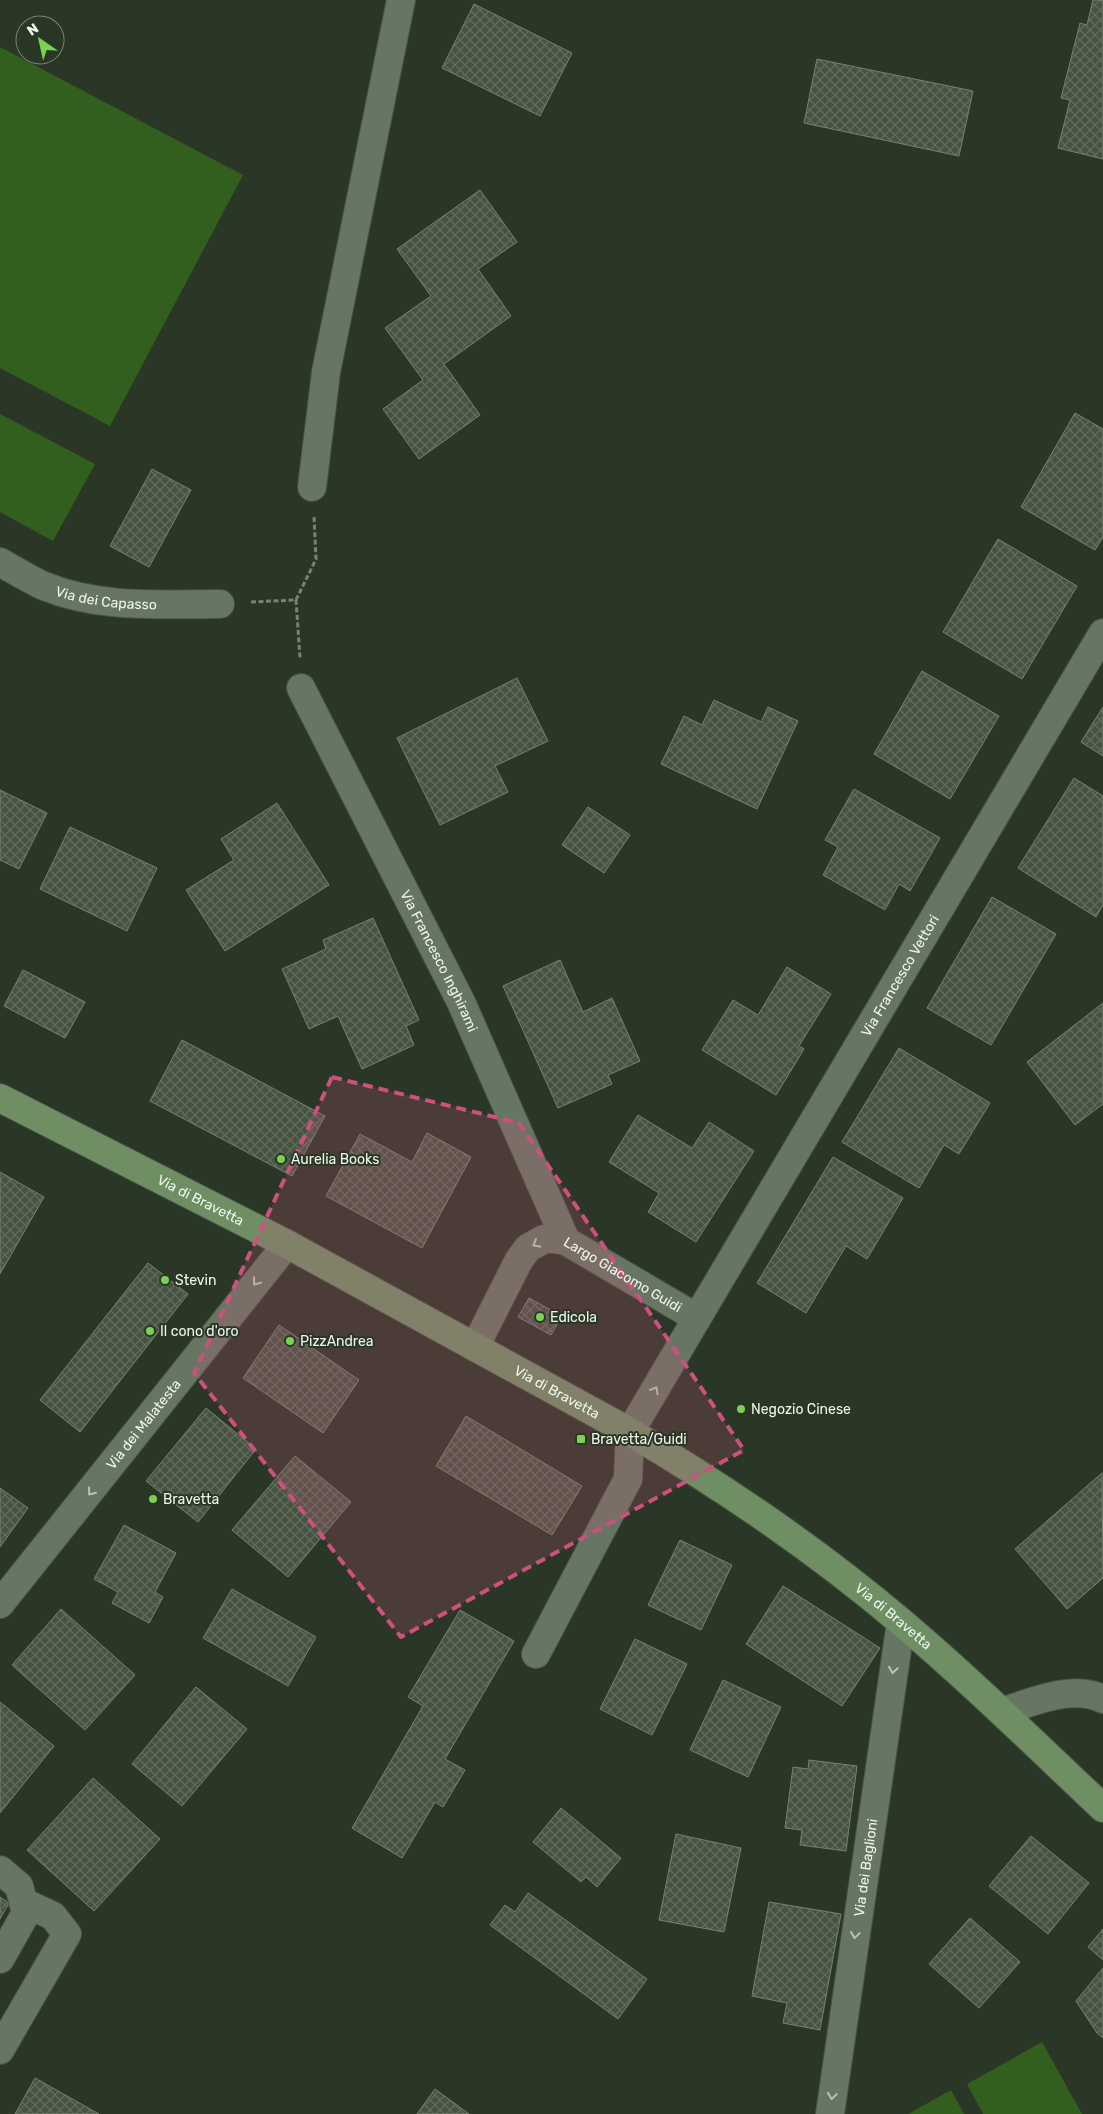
<svg xmlns="http://www.w3.org/2000/svg" width="1103" height="2114" font-family="Rubik,sans-serif">
  <defs>
    <pattern id="building-cross-hatch" width="8" height="8" patternUnits="userSpaceOnUse" patternTransform="scale(1.25)"><rect width="8" height="8" fill="#465340"/><path d="M0 0l8 8M0 8l8-8" fill="none" stroke="#616c5c"/></pattern>
  </defs>
  <rect width="100%" height="100%" fill="#2b3726"/>
  <path fill="#325f1d" d="M 0,47 L 243,175 L 110,426 L 0,368 Z
    M 0,414 L 95,464 L 53,541 L 0,512 Z
    M 1042,2042 L 1082,2114 L 983,2114 L 967,2084 Z
    M 951,2090 L 964,2114 L 908,2114 Z"/>
  <path fill="url(#building-cross-hatch)" stroke="#74836f" d="M 1093,0 L 1103,0 L 1103,159 L 1058,148 L 1070,100 L 1061,98 L 1080,23 L 1087,25 Z
    M 474,4 L 572,53 L 540,116 L 442,68 Z
    M 817,59 L 973,91 L 959,156 L 804,123 Z
    M 480,190 L 517,242 L 478,269 L 511,316 L 444,364 L 480,415 L 419,459 L 383,409 L 423,380 L 385,328 L 431,296 L 397,249 Z
    M 1075,413 L 1103,429 L 1103,537 L 1095,550 L 1021,507 Z
    M 152,469 L 191,490 L 149,567 L 110,546 Z
    M 998,539 L 1077,586 L 1022,679 L 943,632 Z
    M 922,671 L 999,716 L 950,799 L 874,754 Z
    M 517,678 L 548,741 L 495,766 L 508,792 L 440,825 L 397,738 Z
    M 714,700 L 761,722 L 768,707 L 798,721 L 757,809 L 661,764 L 684,716 L 702,725 Z
    M 1103,707 L 1103,756 L 1081,742 Z
    M 1074,778 L 1103,796 L 1103,905 L 1096,917 L 1018,868 Z
    M 854,789 L 940,838 L 910,891 L 899,884 L 885,910 L 823,875 L 838,847 L 825,840 Z
    M 0,790 L 47,813 L 19,869 L 0,860 Z
    M 277,803 L 329,885 L 225,951 L 186,890 L 234,860 L 221,839 Z
    M 588,807 L 630,835 L 604,873 L 562,845 Z
    M 70,827 L 157,868 L 127,931 L 40,889 Z
    M 992,897 L 1056,934 L 991,1045 L 927,1008 Z
    M 373,918 L 419,1020 L 406,1026 L 414,1045 L 362,1069 L 338,1016 L 309,1029 L 282,969 L 326,949 L 323,940 Z
    M 560,960 L 583,1012 L 612,998 L 640,1061 L 608,1075 L 612,1084 L 558,1108 L 503,986 Z
    M 787,967 L 831,994 L 799,1046 L 804,1049 L 776,1095 L 702,1050 L 733,1000 L 758,1015 Z
    M 23,970 L 85,1002 L 65,1038 L 4,1006 Z
    M 1103,1003 L 1103,1104 L 1075,1125 L 1027,1062 Z
    M 182,1040 L 325,1116 L 292,1176 L 150,1101 Z
    M 899,1048 L 990,1103 L 959,1154 L 944,1145 L 919,1188 L 842,1142 Z
    M 638,1115 L 692,1148 L 709,1122 L 754,1151 L 696,1242 L 648,1212 L 659,1193 L 609,1162 Z
    M 427,1133 L 471,1157 L 422,1248 L 326,1196 L 360,1134 L 412,1162 Z
    M 833,1157 L 903,1198 L 867,1259 L 846,1246 L 806,1313 L 757,1283 Z
    M 0,1172 L 44,1197 L 0,1274 Z
    M 148,1263 L 188,1294 L 80,1432 L 40,1400 Z
    M 529,1298 L 562,1316 L 551,1335 L 518,1317 Z
    M 279,1325 L 359,1380 L 323,1433 L 243,1378 Z
    M 206,1408 L 256,1449 L 198,1522 L 146,1481 Z
    M 466,1416 L 582,1486 L 552,1535 L 436,1466 Z
    M 295,1456 L 351,1502 L 288,1577 L 232,1530 Z
    M 1102,1473 L 1103,1578 L 1067,1609 L 1015,1549 Z
    M 0,1488 L 28,1508 L 0,1547 Z
    M 124,1525 L 176,1553 L 155,1592 L 163,1597 L 149,1623 L 112,1603 L 118,1592 L 94,1579 Z
    M 680,1540 L 732,1565 L 701,1630 L 648,1605 Z
    M 783,1586 L 880,1648 L 842,1706 L 746,1644 Z
    M 232,1589 L 316,1637 L 288,1686 L 203,1638 Z
    M 61,1609 L 135,1675 L 85,1730 L 12,1665 Z
    M 460,1610 L 514,1641 L 445,1759 L 465,1770 L 443,1807 L 435,1802 L 402,1858 L 352,1828 L 423,1706 L 408,1697 Z
    M 635,1639 L 687,1664 L 652,1735 L 600,1709 Z
    M 723,1680 L 781,1707 L 748,1777 L 690,1750 Z
    M 196,1687 L 247,1729 L 182,1806 L 132,1764 Z
    M 0,1702 L 54,1746 L 0,1813 Z
    M 809,1760 L 857,1766 L 846,1851 L 800,1845 L 802,1830 L 785,1828 L 793,1767 L 808,1769 Z
    M 93,1778 L 160,1839 L 94,1911 L 27,1850 Z
    M 561,1808 L 621,1858 L 597,1887 L 586,1877 L 581,1882 L 533,1842 Z
    M 676,1834 L 741,1848 L 724,1932 L 659,1920 Z
    M 1031,1836 L 1089,1883 L 1048,1934 L 989,1886 Z
    M 528,1893 L 647,1979 L 618,2019 L 490,1925 L 505,1905 L 515,1912 Z
    M 0,1897 L 9,1903 L 0,1919 Z
    M 769,1902 L 841,1914 L 820,2030 L 783,2023 L 787,2003 L 752,1996 Z
    M 970,1918 L 1020,1962 L 979,2008 L 929,1964 Z
    M 1103,1929 L 1103,1960 L 1088,1947 Z
    M 1103,1968 L 1103,2038 L 1097,2033 L 1076,2001 Z
    M 35,2078 L 99,2114 L 15,2114 Z
    M 435,2089 L 469,2114 L 417,2114 Z"/>
  <g fill="none" stroke-linecap="round" stroke-linejoin="round">
    <g stroke="#485343" stroke-width="30">
      <g id="minor">
        <path d="M 312,487 L 326,372 L 401,0"/>
        <path id="s1" d="M 0,562 C 14,570 29,579 44,586 C 100,609 161,604 220,604"/>
        <path id="s2" d="M 301,688 L 461,1002 L 566,1241"/>
        <path id="s3" d="M 697,1318 L 1103,633"/>
        <path id="s4" d="M 475,1347 L 519,1260 L 528,1248 L 544,1239 L 556,1239 L 566,1241 L 697,1318 L 630,1432 L 628,1479 L 536,1654"/>
        <path id="s5" d="M 0,1604 L 287,1244"/>
        <path d="M 1002,1712 C 1032,1702 1072,1684 1103,1699"/>
        <path d="M 0,1870 L 19,1886 L 26,1913 L 0,1959"/>
        <path d="M 0,2050 L 67,1934 L 53,1916 L 23,1902"/>
        <path id="s6" d="M 830,2114 L 901,1622"/>
      </g>
    </g>
    <g stroke="#485343" stroke-width="30">
      <g id="major">
        <path id="s7" d="M 0,1098 L 287,1244 L 630,1432 C 725,1488 816,1550 900,1621 C 970,1680 1036,1745 1103,1808"/>
      </g>
    </g>
    <path stroke="#788274" stroke-width="3" stroke-dasharray="5 2.5" stroke-linecap="butt" d="M 296,600 L 316,559 L 314,517
      M 251,602 L 296,600 L 300,658"/>
    <use href="#minor" stroke="#677662" stroke-width="28"/>
    <use href="#major" stroke="#6f8e64" stroke-width="28"/>
  </g>
  <defs><path id="oneway-chevron" d="M-2-3.5L2.5 0L-2 3.5" fill="none" stroke-width="1.6" stroke-linecap="round" stroke-linejoin="round" transform="scale(1.25)"/></defs>
  <g stroke="#b8c3b4">
    <use href="#oneway-chevron" transform="translate(536 1244) rotate(150)"/>
    <use href="#oneway-chevron" transform="translate(256 1282) rotate(128)"/>
    <use href="#oneway-chevron" transform="translate(655 1390) rotate(-60)"/>
    <use href="#oneway-chevron" transform="translate(91 1492) rotate(128)"/>
    <use href="#oneway-chevron" transform="translate(893 1670) rotate(99)"/>
    <use href="#oneway-chevron" transform="translate(855 1935) rotate(98)"/>
    <use href="#oneway-chevron" transform="translate(832 2096) rotate(98)"/>
  </g>
  <path fill="#cd507f" fill-opacity="0.2" stroke="#cd507f" stroke-width="4" stroke-dasharray="10 6" stroke-linejoin="round" d="M 332,1077 L 519,1123 L 744,1450 L 401,1637 L 194,1373 Z"/>
  <g fill="#7cd155" stroke="#2b3726" stroke-width="2">
    <circle cx="281" cy="1159" r="5"/>
    <circle cx="165" cy="1280" r="5"/>
    <circle cx="540" cy="1317" r="5"/>
    <circle cx="150" cy="1331" r="5"/>
    <circle cx="290" cy="1341" r="5"/>
    <circle cx="741" cy="1409" r="5"/>
    <rect x="576" y="1434" width="10" height="10" rx="2.5"/>
    <circle cx="153" cy="1499" r="5"/>
  </g>
  <g text-anchor="middle" stroke-width="4" stroke-linejoin="round" paint-order="stroke">
    <g font-size="14" fill="#eef6eb" stroke="#2b3726">
      <text dy="5" stroke="none"><textPath href="#s1" startOffset="114">Via dei Capasso</textPath></text>
      <text dy="5" stroke="none"><textPath href="#s2" startOffset="306">Via Francesco Inghirami</textPath></text>
      <text dy="5" stroke="none"><textPath href="#s3" startOffset="398">Via Francesco Vettori</textPath></text>
      <text dy="5" stroke="none"><textPath href="#s7" startOffset="225">Via di Bravetta</textPath></text>
      <text dy="5" stroke="none"><textPath href="#s4" startOffset="219">Largo Giacomo Guidi</textPath></text>
      <text dy="5" stroke="none"><textPath href="#s7" startOffset="630">Via di Bravetta</textPath></text>
      <text dy="5" stroke="none"><textPath href="#s5" startOffset="230">Via dei Malatesta</textPath></text>
      <text dy="5" stroke="none"><textPath href="#s7" startOffset="1035">Via di Bravetta</textPath></text>
      <text dy="5" stroke="none"><textPath href="#s6" startOffset="249">Via dei Baglioni</textPath></text>
    </g>
    <g font-size="14" fill="#eef6eb" stroke="#2b3726" text-anchor="start">
      <text x="291" y="1164">Aurelia Books</text>
      <text x="175" y="1285">Stevin</text>
      <text x="550" y="1322">Edicola</text>
      <text x="160" y="1336">Il cono d'oro</text>
      <text x="300" y="1346">PizzAndrea</text>
      <text x="751" y="1414">Negozio Cinese</text>
      <text x="591" y="1444">Bravetta/Guidi</text>
      <text x="163" y="1504">Bravetta</text>
    </g>
  </g>
  <g transform="translate(40 40) rotate(326)"><circle r="24" fill="#2b3726" stroke="#798375"/>
  <path d="M0-4L9 19L0 12L-9 19Z" fill="#7cd155"/>
  <text y="-8" font-size="14" font-weight="bold" text-anchor="middle" fill="#eef6eb">N</text>
  </g>
</svg>
